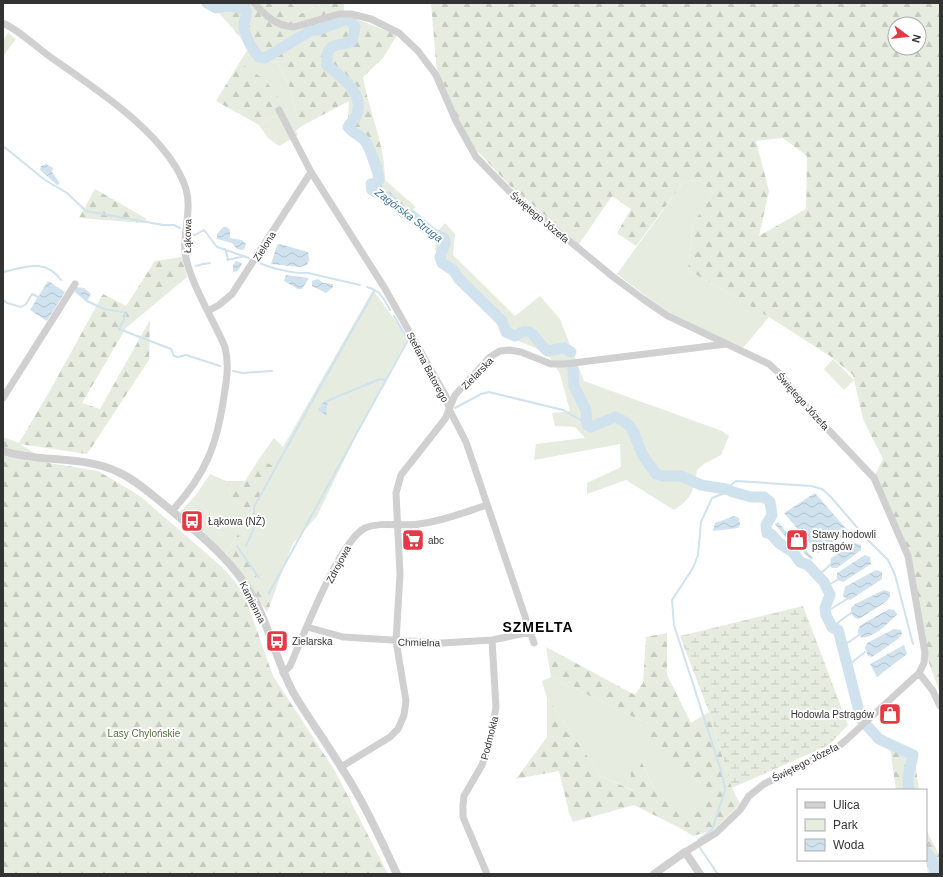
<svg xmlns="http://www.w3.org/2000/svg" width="943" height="877" font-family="Helvetica,sans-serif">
  <defs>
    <pattern id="forest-firs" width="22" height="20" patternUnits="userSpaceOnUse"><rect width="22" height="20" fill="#e6ecdf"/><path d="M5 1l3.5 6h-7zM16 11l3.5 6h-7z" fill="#c6cbc0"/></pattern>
    <pattern id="wetland-marsh" width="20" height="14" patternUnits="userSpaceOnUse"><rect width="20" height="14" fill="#e6ecdf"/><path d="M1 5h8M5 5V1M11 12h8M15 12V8" fill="none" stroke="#c6cbc0"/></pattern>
    <pattern id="water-waves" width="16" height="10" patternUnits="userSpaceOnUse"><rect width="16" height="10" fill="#cfe2ee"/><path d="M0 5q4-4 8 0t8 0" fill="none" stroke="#b2c2cd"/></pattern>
  </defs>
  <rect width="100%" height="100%" fill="#fff"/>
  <path fill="#e6ecdf" d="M 291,3 L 323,3 L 300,14 Z
    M 8,33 L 16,39 L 3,56 L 3,40 Z
    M 250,53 L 264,60 L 277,62 L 289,85 L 300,127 L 296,131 L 298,135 L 279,146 L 268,138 L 259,125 L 287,109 L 243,65 Z
    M 685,180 L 701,181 L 713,193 L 693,224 L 688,270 L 769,317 L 743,348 L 672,314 L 643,294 L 617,274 Z
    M 445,223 L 455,234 L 453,255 L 515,316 L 540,296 L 560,319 L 584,381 L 722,431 L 729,436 L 721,455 L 704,464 L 697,470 C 695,490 691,499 674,510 L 626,480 L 587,494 L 587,483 L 621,467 L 620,444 L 534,460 L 536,444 L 585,438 L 575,427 L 555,426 L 552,413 L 570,411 L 560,374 L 546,352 L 508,337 L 435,250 L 436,233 Z
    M 373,290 L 408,338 L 363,421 L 317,516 L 292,545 L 270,605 L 264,589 L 238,547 L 245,533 L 242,528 L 226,554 L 180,512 L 196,495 L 210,474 L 226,481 L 232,499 L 251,513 L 275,468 L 259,459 L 274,438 L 283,447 Z
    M 833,359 L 854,380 L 844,390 L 824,369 Z
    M 551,677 L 648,724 L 654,748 L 707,787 L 687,822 L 655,791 L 642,763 L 635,791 L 601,776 L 547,698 L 542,681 Z"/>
  <path fill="url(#forest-firs)" fill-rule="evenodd" d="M 210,3 L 291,3 L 300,14 L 323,3 L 344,3 L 344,14 L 397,35 L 383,58 L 363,77 C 369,112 385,144 385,180 L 416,207 L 412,210 L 393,206 L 374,188 L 375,173 L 365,152 L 358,139 L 350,136 L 344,127 L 348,118 L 349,101 L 300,127 L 289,85 L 277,62 L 264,60 L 250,54 L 243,65 L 265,80 L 287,109 L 259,125 L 216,101 L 249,47 Z
    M 431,3 L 940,3 L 940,693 L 925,652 L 910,557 L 875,475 L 883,459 L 863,419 L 853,375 L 830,356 L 769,317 L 688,270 L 693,224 L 713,193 L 701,181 L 685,180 L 636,246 L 617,233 L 631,209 L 612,196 L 579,244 L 509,185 L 471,144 L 437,73 ZM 895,24 L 919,24 L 919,48 L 895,48 ZM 783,138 L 807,156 L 806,209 L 759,236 L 769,191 L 756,141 Z
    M 95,189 L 147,219 L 143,223 L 79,218 Z
    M 182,257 L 187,277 L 126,328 L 82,403 L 100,409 L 150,320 L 149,360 L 87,454 L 20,444 L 49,463 L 98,471 L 140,496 L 222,567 L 243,591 L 273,676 L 335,771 L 388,874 L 3,874 L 3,437 L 19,443 L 52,387 L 103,294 L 126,306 L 155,261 Z
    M 259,459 L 275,467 L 251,513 L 232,499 L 226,481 L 245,481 Z
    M 242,528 L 245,533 L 238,547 L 264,589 L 270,605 L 267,612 L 226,554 Z
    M 667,633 L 667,675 L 691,723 L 709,712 L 732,788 L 740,804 L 714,830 L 693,836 L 682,829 L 634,805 L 573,822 L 569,813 L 559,771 L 516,779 L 547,737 L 547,698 L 601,776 L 634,791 L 628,761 L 642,763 L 655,791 L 687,821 L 707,787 L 653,748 L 648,724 L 551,677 L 546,647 L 635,695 L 643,683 L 646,637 Z
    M 890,747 L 914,754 L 919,790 L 896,790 Z
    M 926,830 L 940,856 L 940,874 L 928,874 L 926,859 Z"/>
  <path fill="url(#wetland-marsh)" d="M 803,606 L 848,725 L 829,745 L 732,788 L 709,712 L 680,636 Z"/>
  <path fill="url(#water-waves)" d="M 46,164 L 53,168 L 52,172 L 59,182 L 59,184 L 57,185 L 40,170 L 41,166 Z
    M 223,227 L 227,227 L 230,230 L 230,238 L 242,240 L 246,244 L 244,250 L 237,249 L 232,243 L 217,239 L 217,234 Z
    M 280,244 L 308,252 L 309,260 L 307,265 L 300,267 L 271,264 L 277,245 Z
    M 236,261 L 242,263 C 241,267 238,272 233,272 L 233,265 Z
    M 286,275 L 309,278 L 302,289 L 298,289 L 284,281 Z
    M 318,279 L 323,283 L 333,284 L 333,287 L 326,293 L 312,286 L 312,281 Z
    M 48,281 L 65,292 L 47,321 L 30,310 Z
    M 75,287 L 84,288 L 91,294 L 87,301 L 74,290 Z
    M 325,400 L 328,402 L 326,411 L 327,416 L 318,410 Z
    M 815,493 L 849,532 L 818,553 L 784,513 Z
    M 734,516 L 739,518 L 740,525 L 738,528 L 713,531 L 715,523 Z
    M 778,522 L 793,540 L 790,543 L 775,524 Z
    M 798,542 L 813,558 L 811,560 L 796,544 Z
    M 855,543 L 861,545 L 861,550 L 837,568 L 832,568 L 830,565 L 831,558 Z
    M 865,555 L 870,557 L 871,564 L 843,582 L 837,580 L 837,573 Z
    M 876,570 L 882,572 L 882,579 L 850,600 L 847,599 L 843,596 L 845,587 Z
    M 884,590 L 890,592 L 890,596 L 887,601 L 859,619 L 855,618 L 851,613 L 851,608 L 855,604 Z
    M 889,609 L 894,610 L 897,614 C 892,621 869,641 861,637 L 858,633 L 858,629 L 861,625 Z
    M 894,629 L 901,630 L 902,634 L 898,639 L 872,657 L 868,656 L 865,648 L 867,643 Z
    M 904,645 L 907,654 L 877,677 L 870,664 Z"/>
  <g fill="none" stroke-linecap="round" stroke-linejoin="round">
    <path stroke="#cfe2ee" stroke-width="2" d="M 246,10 L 247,3
      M 3,146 L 45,180 L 67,193 L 86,211 L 163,225 L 174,225 L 180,228
      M 191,234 L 195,235 L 204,230 L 217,247 L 249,258
      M 225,249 L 228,259
      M 227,260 L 245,256
      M 257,262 C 270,268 294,274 308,273 L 360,285
      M 204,264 L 210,263
      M 196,266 L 203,264
      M 3,272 C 25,267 45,258 61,280
      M 367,287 C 380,290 384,299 390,310
      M 74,290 L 87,301 L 104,309 L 124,312 L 126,315 L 119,329 L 171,349 L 174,356 L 178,357 L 186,355 L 220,366
      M 3,300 L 7,303 L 21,307 L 26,304 L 32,294 L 38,297
      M 394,316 L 417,355
      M 420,360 L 428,372
      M 233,371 L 243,373 L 272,371
      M 429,375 L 445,405
      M 327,401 L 380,379 L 386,380
      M 455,408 L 481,394 L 489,392 L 563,410 L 586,423
      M 237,546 L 259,578
      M 246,546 L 254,528 L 254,507 L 315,396 L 375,290
      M 819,575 L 830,565
      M 827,586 L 837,580
      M 269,593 L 408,340
      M 826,612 L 847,599
      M 832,627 L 851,613
      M 843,646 L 859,635
      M 849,665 L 865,652
      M 698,840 L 712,830 L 725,790 L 723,777 L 674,625 L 672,600 L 693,568 L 698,555 L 701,522 L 712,498 L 725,493 L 726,489 L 736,481 L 811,486 L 822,489 L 831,497 L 866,538 L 888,560 L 895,575 L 913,644
      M 700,848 L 717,873"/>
    <path stroke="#cfe2ee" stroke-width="11" d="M 207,3 L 216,8 C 226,4 236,6 246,10 C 248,16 244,19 244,25 C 244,35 253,51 259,57 L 265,58 L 312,30 L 318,30 L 347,19 L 352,22 L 355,27 L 352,41 C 340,48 325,39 327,65 C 341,77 364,92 357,114 C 355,120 351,122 348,127 C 352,132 360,135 365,141 C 369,146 379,173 379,180 L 376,183 L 371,184 L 372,190 L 388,198 L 403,212 L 411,215 L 432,233 L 444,238 L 445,243 L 440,257 L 442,263 L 453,270 L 459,279 L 502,321 L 506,332 L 515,336 C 535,323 534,342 548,351 L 564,348 L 571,352
      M 573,369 L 574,386 L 586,410 L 587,425 L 591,427 L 615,417 C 638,425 634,441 645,459 C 649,465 653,468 656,474 L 663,476 L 681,476 L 701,485 L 726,489 L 733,492 L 751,497 L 764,497 L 770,502 L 772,515 L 766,525 L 767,533 L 771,534 L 779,543 L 793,552 L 800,562 L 808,565 L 824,582 L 830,595 L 825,608 L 826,615 L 832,627 L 838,630 L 840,637 L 861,719 L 879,739 L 913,755 L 908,777 L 909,790
      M 926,852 L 931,858 L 936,874"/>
    <path stroke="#d0d0d0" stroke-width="7" d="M 254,3 C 266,16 276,26 294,27 L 339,14 L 351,14 L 371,19 L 399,33 L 418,51 L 436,75 L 456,121 L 476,157 L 509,191 L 612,276 L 643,299 L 668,316 L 769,364 L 781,375 L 805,405 L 874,478 L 908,556 L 925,653 L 924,663 L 919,673 L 845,741 L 835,749 L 764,784 L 749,796 L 740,810 L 716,833 L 685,852
      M 3,23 C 20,31 34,45 49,56 C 94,88 169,135 186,189 C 192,209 183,232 185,252 C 188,279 214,321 225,347 C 229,364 227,379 224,396 C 217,445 206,474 172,511
      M 279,110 L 311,172 L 384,287 L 448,400 L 449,409 L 466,442 L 534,643
      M 208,311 L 219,305 L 232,294 L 311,172
      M 3,398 L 75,284
      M 307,627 L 343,637 L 442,643 L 492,640 L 531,632
      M 283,673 L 290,666 C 303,637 339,541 365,528 C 382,521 402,527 419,524 C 443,521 465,512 487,505
      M 919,673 L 933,691 L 940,706
      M 341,767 L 390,737 L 398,729 L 404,715 L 406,701 L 396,641 L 400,574 L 396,493 L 401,475 L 445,419 L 455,395 L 490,357 L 500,351 L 509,350 L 521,352 L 551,364 L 565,364 L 726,344
      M 487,874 L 463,817 L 463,805 L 464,796 L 482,765 L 491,739 L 496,707 L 492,640"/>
    <path stroke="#d0d0d0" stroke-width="8" d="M 3,451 C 40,463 83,455 118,472 C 136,480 151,494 166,506 C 198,533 233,560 253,597 C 270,628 277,663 294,694 C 309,719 326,742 341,767 C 363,800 380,838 397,874
      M 654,874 L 685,852 L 700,874"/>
  </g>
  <defs>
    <g id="bus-square" transform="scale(1.15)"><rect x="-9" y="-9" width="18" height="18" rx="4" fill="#e63946" stroke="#fff"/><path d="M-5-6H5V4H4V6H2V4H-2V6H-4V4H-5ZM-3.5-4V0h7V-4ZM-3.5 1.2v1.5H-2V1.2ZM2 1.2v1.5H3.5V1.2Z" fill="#fff"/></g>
    <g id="supermarket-square" transform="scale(1.15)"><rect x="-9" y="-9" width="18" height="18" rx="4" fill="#e63946" stroke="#fff"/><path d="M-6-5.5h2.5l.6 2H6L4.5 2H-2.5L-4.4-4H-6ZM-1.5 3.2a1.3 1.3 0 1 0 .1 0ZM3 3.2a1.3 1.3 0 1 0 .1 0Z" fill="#fff"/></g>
    <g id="shop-square" transform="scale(1.15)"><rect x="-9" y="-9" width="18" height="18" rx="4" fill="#e63946" stroke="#fff"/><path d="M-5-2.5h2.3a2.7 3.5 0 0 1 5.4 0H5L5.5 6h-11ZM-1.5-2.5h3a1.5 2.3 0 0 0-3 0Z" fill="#fff"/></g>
  </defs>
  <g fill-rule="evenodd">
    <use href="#bus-square" x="192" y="521"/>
    <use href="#supermarket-square" x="413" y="540"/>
    <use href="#shop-square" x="797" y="540"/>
    <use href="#bus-square" x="277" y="641"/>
    <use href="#shop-square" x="890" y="714"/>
  </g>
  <g text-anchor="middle" stroke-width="4" stroke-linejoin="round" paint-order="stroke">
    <g font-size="10" fill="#333" stroke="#fff">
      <text transform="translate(540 217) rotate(40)" y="4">Świętego Józefa</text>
      <text transform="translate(187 236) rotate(-89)" y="4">Łąkowa</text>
      <text transform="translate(264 246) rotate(-57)" y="4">Zielona</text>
      <text transform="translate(428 367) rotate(62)" y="4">Stefana Batorego</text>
      <text transform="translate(477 373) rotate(-46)" y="4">Zielarska</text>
      <text transform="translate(803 401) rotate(48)" y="4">Świętego Józefa</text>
      <text transform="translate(338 564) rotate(-62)" y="4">Zdrojowa</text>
      <text transform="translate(253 602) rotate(63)" y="4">Kamienna</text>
      <text transform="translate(419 642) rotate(1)" y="4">Chmielna</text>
      <text transform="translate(489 738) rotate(-76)" y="4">Podmokła</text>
      <text transform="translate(805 762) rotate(-27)" y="4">Świętego Józefa</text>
    </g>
    <g font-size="10" fill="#333" stroke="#fff" text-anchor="start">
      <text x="208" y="525">Łąkowa (NŻ)</text>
      <text x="812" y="538">Stawy hodowli<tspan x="812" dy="12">pstrągów</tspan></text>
      <text x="428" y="544">abc</text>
      <text x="292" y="645">Zielarska</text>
      <text x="874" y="718" text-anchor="end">Hodowla Pstrągów</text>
    </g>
    <g font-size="10" fill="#56703f" stroke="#fff">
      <text x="144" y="737">Lasy Chylońskie</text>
    </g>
    <g font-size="11" font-style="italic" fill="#3f7597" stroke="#fff">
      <text transform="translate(409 215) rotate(37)" y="4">Zagórska Struga</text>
    </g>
    <g font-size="14" font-weight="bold" letter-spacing="1" fill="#000" stroke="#fff">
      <text x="538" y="632">SZMELTA</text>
    </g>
  </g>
  <rect width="943" height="877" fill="none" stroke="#333333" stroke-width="8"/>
  <rect x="797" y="789" width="130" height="72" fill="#ffffff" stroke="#adadad"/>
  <rect x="805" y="802" width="20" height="6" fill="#d0d0d0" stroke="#adadad"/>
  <text x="833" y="809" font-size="12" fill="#333333">Ulica</text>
  <rect x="805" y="819" width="20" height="12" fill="#e6ecdf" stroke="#adadad"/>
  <text x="833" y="829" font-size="12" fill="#333333">Park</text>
  <rect x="805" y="839" width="20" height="12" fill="url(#water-waves)" stroke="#adadad"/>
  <text x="833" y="849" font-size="12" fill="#333333">Woda</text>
  <g transform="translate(907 36) rotate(105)"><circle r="19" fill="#ffffff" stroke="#adadad"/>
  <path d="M0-3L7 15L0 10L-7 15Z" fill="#e63946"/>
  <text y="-6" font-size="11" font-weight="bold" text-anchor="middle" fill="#333333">N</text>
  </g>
</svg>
